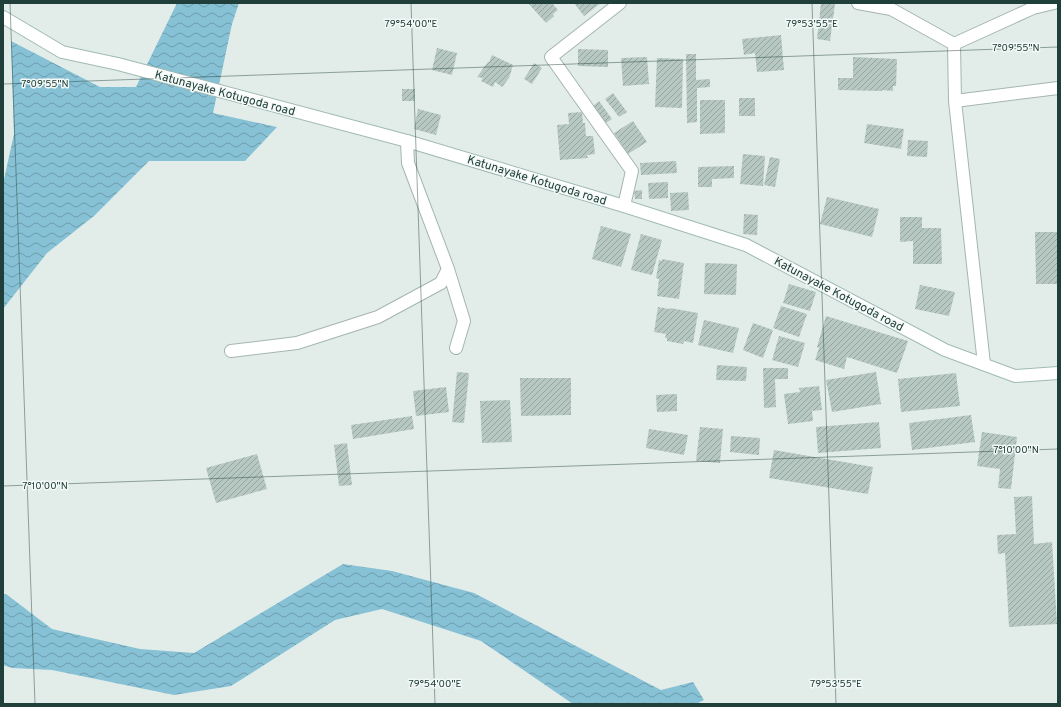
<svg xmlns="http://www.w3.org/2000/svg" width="1061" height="707" font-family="Overpass,sans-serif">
  <defs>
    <pattern id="water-waves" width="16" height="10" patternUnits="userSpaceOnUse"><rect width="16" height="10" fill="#87c1d5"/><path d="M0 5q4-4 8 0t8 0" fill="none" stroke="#6e9eae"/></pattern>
    <pattern id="building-hatch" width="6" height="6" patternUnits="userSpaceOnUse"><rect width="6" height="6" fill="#b7c8c3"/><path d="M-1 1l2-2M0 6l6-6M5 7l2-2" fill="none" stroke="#94a49f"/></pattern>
  </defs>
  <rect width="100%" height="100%" fill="#e2ede9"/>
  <path fill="url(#water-waves)" d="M 177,3 L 239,3 L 232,24 L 213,113 L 277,127 L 245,161 L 149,161 L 94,216 L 47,253 L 3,309 L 3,184 L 14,134 L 11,41 L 100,87 L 136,87 Z
    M 343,564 L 392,571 L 474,593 L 661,690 L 693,682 L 704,700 L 696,704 L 573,704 L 481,641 L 382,609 L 335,620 L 231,686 L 174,695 L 52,670 L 12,668 L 3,665 L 3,594 L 6,594 L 52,629 L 140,649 L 194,653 Z"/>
  <path fill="url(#building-hatch)" d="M 528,3 L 552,3 L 558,10 L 553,14 L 554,16 L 546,23 Z
    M 574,3 L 601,3 L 584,16 Z
    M 821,3 L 835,4 L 830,41 L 817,39 Z
    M 781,35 L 784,70 L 757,72 L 755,53 L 744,55 L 742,39 Z
    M 437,48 L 457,53 L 452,75 L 432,70 Z
    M 578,49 L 608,50 L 608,67 L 578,66 Z
    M 686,54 L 696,54 L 696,80 L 710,79 L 710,87 L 697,88 L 697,122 L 687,123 Z
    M 492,55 L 513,65 L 509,78 L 502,87 L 495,82 L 493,87 L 481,81 L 483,78 L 477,77 L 488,62 L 489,62 Z
    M 647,57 L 649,84 L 623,86 L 621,58 Z
    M 853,57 L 897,59 L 896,86 L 893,86 L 893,91 L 882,90 L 882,91 L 838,90 L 838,78 L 853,78 Z
    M 657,58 L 683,59 L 682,108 L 655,107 Z
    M 534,63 L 542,68 L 532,84 L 524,79 Z
    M 402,89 L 415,89 L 415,101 L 402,101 Z
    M 613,93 L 627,112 L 619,117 L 605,99 Z
    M 739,98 L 755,98 L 755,116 L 739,116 Z
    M 700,100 L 725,100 L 725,133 L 700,134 Z
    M 599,101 L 612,119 L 606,123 L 593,106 Z
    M 418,109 L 441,115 L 436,135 L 414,129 Z
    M 582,112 L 583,123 L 585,123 L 586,136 L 593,136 L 595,154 L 587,155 L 588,158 L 560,160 L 557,125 L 569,124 L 568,113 Z
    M 633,121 L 647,142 L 628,154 L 614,133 Z
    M 867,124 L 904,129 L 901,149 L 864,143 Z
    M 908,140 L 928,141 L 927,157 L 907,156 Z
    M 743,154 L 765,156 L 763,186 L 740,184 Z
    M 770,157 L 780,159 L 775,187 L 764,185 Z
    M 676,161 L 677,173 L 641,175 L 640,163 Z
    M 734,166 L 734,178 L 712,179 L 712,187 L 698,187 L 698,167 Z
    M 668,182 L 668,198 L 649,199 L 648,183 Z
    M 642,190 L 642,199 L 635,199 L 634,191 Z
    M 688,192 L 689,210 L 671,211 L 670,193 Z
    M 827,197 L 879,209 L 872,237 L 820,224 Z
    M 744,214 L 758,215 L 757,235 L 743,234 Z
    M 900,217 L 922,217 L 922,228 L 941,228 L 942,264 L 913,264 L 913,241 L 900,242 Z
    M 601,226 L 631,234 L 621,267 L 592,259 Z
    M 1035,232 L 1058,232 L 1058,284 L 1036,284 Z
    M 641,234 L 662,240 L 652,275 L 631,270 Z
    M 662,259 L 684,263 L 679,299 L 657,296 L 659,279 L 656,278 L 659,260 L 662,261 Z
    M 705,263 L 737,264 L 736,295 L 704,294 Z
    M 789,284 L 816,292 L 810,311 L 783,303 Z
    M 920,285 L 955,292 L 949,316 L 915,309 Z
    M 781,306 L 807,314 L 799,337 L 773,328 Z
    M 658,307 L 670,309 L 670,308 L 698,313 L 693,343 L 684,341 L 683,344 L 667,341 L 667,338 L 665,338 L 666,334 L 654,332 Z
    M 826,316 L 908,341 L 897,373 L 847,357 L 844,369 L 815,360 L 819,348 L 817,347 Z
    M 704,320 L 739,328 L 733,353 L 698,345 Z
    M 753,323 L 773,330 L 763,358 L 743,350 Z
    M 779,336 L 805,343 L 798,367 L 772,360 Z
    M 717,365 L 747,367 L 746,381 L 716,380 Z
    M 763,368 L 788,368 L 788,379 L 775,379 L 776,407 L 764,408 Z
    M 457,372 L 469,373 L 464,423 L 452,422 Z
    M 876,372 L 881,404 L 832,412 L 826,380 Z
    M 956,373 L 960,406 L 901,412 L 898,379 Z
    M 520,378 L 571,378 L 571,415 L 521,416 Z
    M 819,386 L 822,410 L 812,411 L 813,421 L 788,424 L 784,394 L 800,392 L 799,388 Z
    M 446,387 L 449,412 L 416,416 L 413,391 Z
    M 677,394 L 677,411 L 657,412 L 656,395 Z
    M 510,400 L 512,442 L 482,443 L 480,401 Z
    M 971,415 L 975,442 L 912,450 L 909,423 Z
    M 412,416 L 414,429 L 353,439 L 351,425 Z
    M 879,422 L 881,448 L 818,453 L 816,427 Z
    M 700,427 L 723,429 L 720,463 L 696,461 Z
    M 649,429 L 688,435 L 684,455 L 646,448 Z
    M 982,432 L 1017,437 L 1011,489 L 998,488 L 1000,469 L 977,466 Z
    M 731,436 L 760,438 L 759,455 L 730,452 Z
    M 347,443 L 352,485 L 339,486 L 334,445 Z
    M 774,450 L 873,467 L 868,494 L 769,478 Z
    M 257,454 L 267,489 L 216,503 L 206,468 Z
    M 1032,496 L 1034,544 L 1052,542 L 1057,624 L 1009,627 L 1005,553 L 998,554 L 997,535 L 1016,534 L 1014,497 Z"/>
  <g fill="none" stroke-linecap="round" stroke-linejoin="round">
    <g stroke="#a4b5b1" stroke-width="14">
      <path id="minor" d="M 620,3 L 551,57 L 632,171 L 624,206
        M 858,3 L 891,9 L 954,44
        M 955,101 L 1058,88
        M 448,269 L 464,321 L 456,348
        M 231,351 L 297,343 L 378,317 L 441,283 L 448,269 L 408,163 L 407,141
        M 984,364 L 955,101 L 954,44 L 1033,8 L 1054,3"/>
    </g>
    <g stroke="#a0bab3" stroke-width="14">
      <path id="secondary" d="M 3,17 L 62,52 L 118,64 L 407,141 L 624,206 L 746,245 L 945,350 L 1015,376 L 1058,373"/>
    </g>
    <use href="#minor" stroke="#fff" stroke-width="12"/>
    <use href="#secondary" stroke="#fff" stroke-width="12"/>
  </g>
  <path fill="none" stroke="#213f3a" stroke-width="1" stroke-opacity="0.45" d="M 10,3 L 35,704M 411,3 L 435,704M 812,3 L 836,704M 3,84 L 1058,47M 3,486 L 1058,449"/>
  <g text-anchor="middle" stroke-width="3" stroke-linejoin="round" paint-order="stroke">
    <g font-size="12" fill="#213f3a" stroke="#f3f9f7">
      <text transform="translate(225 93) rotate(15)" y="4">Katunayake Kotugoda road</text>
      <text transform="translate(537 180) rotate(17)" y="4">Katunayake Kotugoda road</text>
      <text transform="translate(839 294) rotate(28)" y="4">Katunayake Kotugoda road</text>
    </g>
  </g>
  <g font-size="10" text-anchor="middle" fill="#213f3a" stroke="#f3f9f7" stroke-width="3" stroke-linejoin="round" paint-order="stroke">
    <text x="411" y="27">79°54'00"E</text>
    <text x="812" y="27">79°53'55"E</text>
    <text x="1016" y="51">7°09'55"N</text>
    <text x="45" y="87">7°09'55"N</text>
    <text x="1016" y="453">7°10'00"N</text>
    <text x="45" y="489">7°10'00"N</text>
    <text x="435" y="687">79°54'00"E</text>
    <text x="836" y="687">79°53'55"E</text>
  </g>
  <rect width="1061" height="707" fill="none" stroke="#213f3a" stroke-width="8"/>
</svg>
